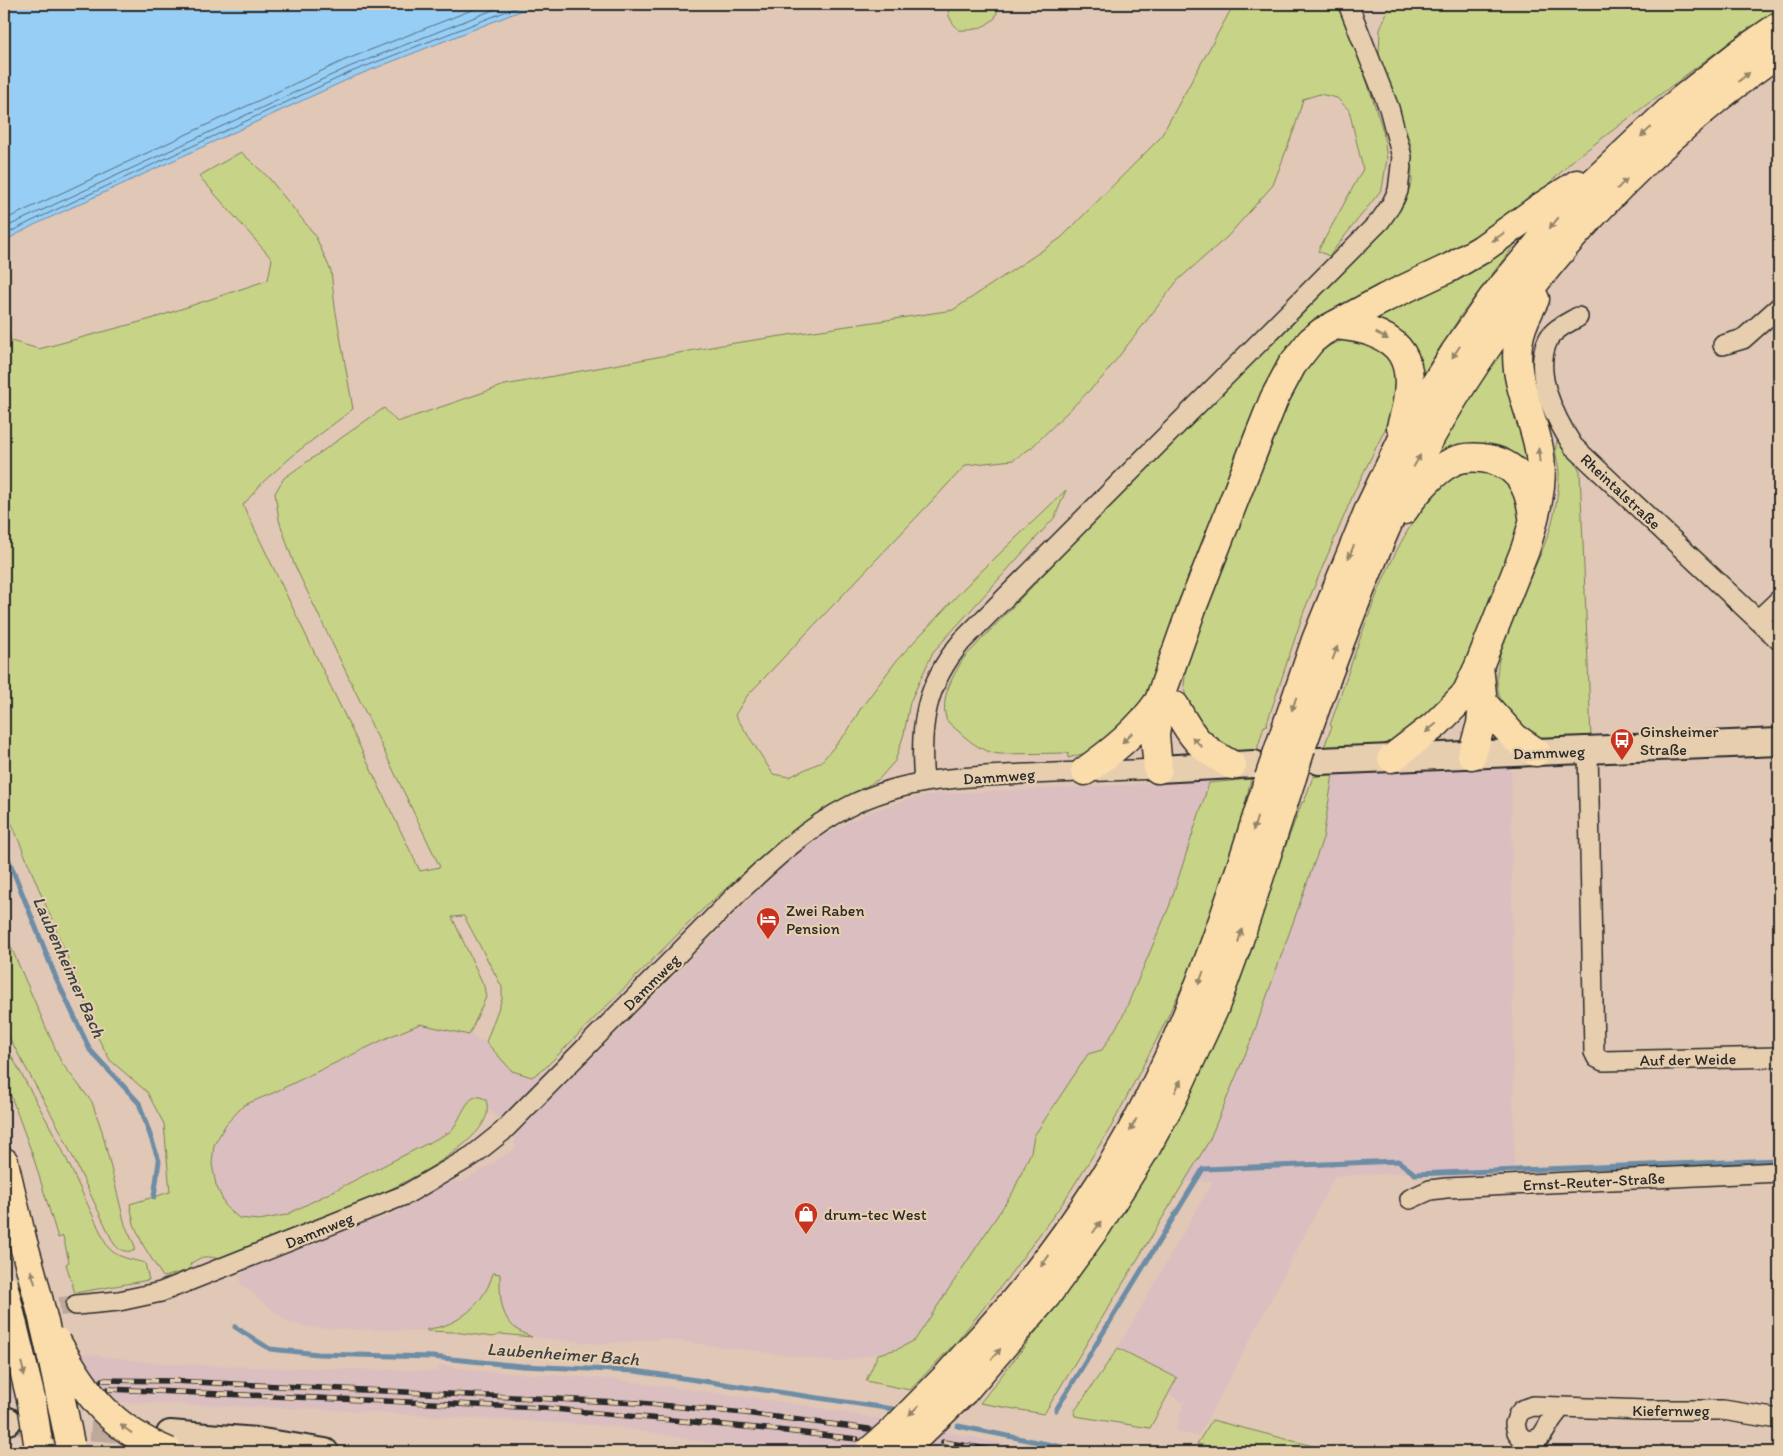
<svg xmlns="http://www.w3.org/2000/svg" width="1783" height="1456" font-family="Itim,sans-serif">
  <rect width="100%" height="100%" fill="#e1c7b6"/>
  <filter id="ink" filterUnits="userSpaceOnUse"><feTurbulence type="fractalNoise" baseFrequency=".02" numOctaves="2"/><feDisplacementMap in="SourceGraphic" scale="10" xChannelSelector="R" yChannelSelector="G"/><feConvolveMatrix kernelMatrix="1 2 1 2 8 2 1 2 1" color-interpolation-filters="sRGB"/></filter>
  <g filter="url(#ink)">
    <path fill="#dbbebf" d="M 1511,766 L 1514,1168 L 1335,1176 L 1233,1372 L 1198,1436 L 1176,1432 L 1183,1403 L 1169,1394 L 1177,1378 L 1118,1348 L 1213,1181 L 1185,1182 L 1209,1141 L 1252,1038 L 1323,838 L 1333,774 Z
      M 1210,781 L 1169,907 L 1122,1018 L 1102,1050 L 1088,1054 L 1034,1136 L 1031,1152 L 1013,1192 L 915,1340 L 898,1349 L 838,1362 L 662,1339 L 601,1344 L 501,1334 L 493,1337 L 454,1332 L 312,1328 L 289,1323 L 241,1284 L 240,1279 L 242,1273 L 304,1242 L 388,1217 L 444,1183 L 453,1181 L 463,1182 L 515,1149 L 515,1134 L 488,1108 L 486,1100 L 467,1104 L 452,1131 L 285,1215 L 258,1220 L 239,1218 L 226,1206 L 216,1185 L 212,1164 L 214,1145 L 226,1124 L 244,1105 L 273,1093 L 391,1036 L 420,1024 L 469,1035 L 486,1042 L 512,1071 L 532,1077 L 547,1072 L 563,1087 L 786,863 L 826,834 L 870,812 L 906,800 L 937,794 Z
      M 4,1343 L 147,1362 L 221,1366 L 437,1371 L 439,1365 L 480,1371 L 611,1379 L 797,1404 L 870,1417 L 1045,1452 L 874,1452 L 798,1444 L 778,1452 L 748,1452 L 711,1443 L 611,1426 L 314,1409 L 4,1398 Z"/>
    <path fill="#c7d386" stroke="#797f58" d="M 950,4 L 995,4 L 997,12 L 995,18 C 984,28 974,31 959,30 C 952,23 945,14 950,4 Z
      M 1234,4 L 1342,4 L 1383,131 L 1387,159 L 1382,189 L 1329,256 L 1318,251 L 1363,169 L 1349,110 L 1337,98 L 1320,94 L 1303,99 L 1295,127 L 1273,185 L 1227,237 L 1178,280 L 1102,378 L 1031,448 L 1013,460 L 966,465 L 747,696 L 735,715 L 773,774 L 789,777 L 821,762 L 847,732 L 861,708 L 897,660 L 967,585 L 1066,490 L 1055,517 L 933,652 L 910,702 L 904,734 L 895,761 L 879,779 L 811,818 L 779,841 L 702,910 L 545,1068 L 532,1077 L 512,1071 L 486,1042 L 502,999 L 502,987 L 464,916 L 452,917 L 484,986 L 486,997 L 469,1035 L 420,1024 L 391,1036 L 273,1093 L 244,1105 L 226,1124 L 214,1145 L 212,1164 L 216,1185 L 226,1207 L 239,1218 L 259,1220 L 286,1215 C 340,1188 394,1160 448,1133 C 461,1126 466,1085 486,1100 C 488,1107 488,1113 485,1119 C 466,1168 276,1242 223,1258 C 217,1260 211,1256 205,1257 C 201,1257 195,1261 191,1263 L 189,1270 L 163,1277 L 143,1245 L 134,1224 L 130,1204 L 170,1192 L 164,1124 L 147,1092 L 110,1060 L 84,1012 L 86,1002 L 4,805 L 4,318 L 11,341 L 39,349 L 151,319 L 268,280 L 272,259 L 199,176 L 241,152 L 268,177 L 315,235 L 331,271 L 335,307 L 353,409 L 297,452 L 264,481 L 243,505 L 420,871 L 440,867 L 294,564 L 279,520 L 275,493 L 284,478 L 384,408 L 397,422 L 505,385 L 722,345 L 953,310 L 1061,238 L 1160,138 Z
      M 1390,4 L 1779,4 L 1779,10 L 1743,32 L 1572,161 C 1528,208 1470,243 1413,273 C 1379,291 1344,304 1311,324 L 1153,682 L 1136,710 L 1118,730 L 1089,752 L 1068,758 L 1068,753 L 1000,754 C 978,752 963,735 947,721 C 939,699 952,678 963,659 L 1061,556 L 1386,226 L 1404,204 L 1412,181 L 1411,145 L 1379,57 L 1380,30 Z
      M 1522,235 L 1461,315 L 1423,375 L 1416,370 L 1365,318 Z
      M 1353,338 L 1385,349 L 1399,375 L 1396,407 L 1355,490 L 1304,611 L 1266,726 L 1264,726 L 1257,750 L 1246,754 L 1223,748 L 1188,711 L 1184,686 L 1187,654 L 1297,378 C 1317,354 1321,345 1353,338 Z
      M 1504,345 L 1534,467 L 1434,459 L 1454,423 Z
      M 1559,436 L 1580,471 L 1591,737 C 1573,737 1553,740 1534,736 C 1528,734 1522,726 1517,722 C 1480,690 1503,643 1518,606 C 1528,582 1540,557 1549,533 C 1555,514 1559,492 1559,473 C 1558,456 1552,453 1559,436 Z
      M 1483,467 L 1507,479 L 1521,510 L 1519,533 L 1503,580 L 1462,671 L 1447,695 L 1425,718 L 1404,734 L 1386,743 L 1368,749 L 1324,747 L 1332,726 L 1330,725 C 1356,655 1394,514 1457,473 C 1464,469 1475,469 1483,467 Z
      M 1333,774 L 1323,838 L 1252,1038 L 1209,1141 L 1044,1414 L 980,1403 L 1057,1305 L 1115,1223 L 1160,1145 L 1246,952 L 1302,802 L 1304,802 L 1313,777 Z
      M 1251,779 L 1245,805 L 1246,805 L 1235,846 L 1198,953 L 1159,1035 L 1111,1127 L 1062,1204 L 1006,1280 L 958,1340 L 910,1390 L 866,1381 L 878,1354 L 898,1349 L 915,1340 L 1013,1192 L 1031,1152 L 1034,1136 L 1088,1054 L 1102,1050 L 1122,1018 L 1169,907 L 1209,783 Z
      M 4,931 L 61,1062 L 92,1102 L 102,1131 L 125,1225 L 135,1246 L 134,1251 C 125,1252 118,1251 113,1242 L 61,1132 L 4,1028 Z
      M 4,1042 L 60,1145 L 107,1246 C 116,1258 131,1259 145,1263 L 149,1280 L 75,1293 L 66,1264 L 69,1262 L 63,1236 L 58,1238 L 33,1156 L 4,1077 Z
      M 493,1273 L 500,1274 C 500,1303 500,1326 532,1337 L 501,1334 L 493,1337 L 454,1332 L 427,1331 L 427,1329 C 458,1327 485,1303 493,1273 Z
      M 1118,1348 L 1177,1378 L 1150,1428 L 1075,1416 L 1074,1412 Z
      M 1212,1420 L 1309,1445 L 1344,1452 L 1240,1452 L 1197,1444 Z
      M 94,1446 L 123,1446 L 138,1452 L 95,1452 Z"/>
    <path fill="#97cef6" stroke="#6c8da5" d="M 4,4 L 538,4 L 353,77 L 34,225 L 4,241 Z"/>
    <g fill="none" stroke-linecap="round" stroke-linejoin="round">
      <path stroke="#566c7c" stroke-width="1" d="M 4,220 L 345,60 L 487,4
        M 4,228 L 349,67 L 508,4
        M 4,235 L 32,221 L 351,72 L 525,4"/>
      <path stroke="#6c8da5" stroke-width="5" d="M 4,848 L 56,978 L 90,1050 L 139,1103 L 159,1161 L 154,1197
        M 235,1327 L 270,1349 L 318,1354 L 432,1357 L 522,1366 L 635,1371 L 893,1409
        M 1056,1410 L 1203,1169 L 1398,1161 L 1415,1174 L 1779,1160
        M 958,1426 L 1087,1452"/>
      <path stroke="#bda89a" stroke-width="19" stroke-dasharray="19 9" stroke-linecap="butt" d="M 4,1301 L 56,1307 L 76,1305"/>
      <path stroke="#bda89a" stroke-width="26" stroke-dasharray="26 13" stroke-linecap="butt" d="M 13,1421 L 139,1431"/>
      <g stroke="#2b2b2b" stroke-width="22">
        <path id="street" d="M 1578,317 C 1568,323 1553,329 1548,340 C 1532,373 1555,418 1573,446 L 1779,640
          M 1723,345 L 1743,339 L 1779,307
          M 1758,620 L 1779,600
          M 1588,750 L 1594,1052 L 1597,1058 L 1603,1061 L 1779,1057
          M 924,782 C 919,726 925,685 962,641 L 1380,221 L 1391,205 L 1398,191 L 1402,157 L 1389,108 L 1348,4
          M 1410,1199 L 1430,1190 L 1446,1188 L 1779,1172
          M 76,1305 L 119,1301 L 161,1292 L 405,1195 L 472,1156 L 502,1132 L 738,893 C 772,861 805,829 848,807 C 903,778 969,776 1029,774 C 1072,772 1115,771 1158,769
          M 1561,1407 C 1557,1413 1552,1418 1549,1424 C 1541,1438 1540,1441 1523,1440 L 1517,1432 L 1515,1424 L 1518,1415 L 1522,1410 L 1533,1406 L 1644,1410 L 1723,1410 L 1779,1419"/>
      </g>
      <g stroke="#2b2b2b" stroke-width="30">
        <path id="secondary" d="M 1319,761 L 1779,742
          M 1158,769 L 1254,764
          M 4,1421 L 8,1421
          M 170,1434 L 256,1441 L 325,1452"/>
      </g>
      <g stroke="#2b2b2b" stroke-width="31">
        <path id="highway" d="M 1335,325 C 1405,331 1421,361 1401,427
          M 1404,510 C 1414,494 1435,470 1452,462 C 1462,457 1472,457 1482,458 C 1517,462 1529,484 1533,516
          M 1483,703 L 1515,738 L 1536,752
          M 1175,706 C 1192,738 1200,748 1232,765
          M 1301,748 C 1327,675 1354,602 1385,530 C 1394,510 1402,490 1412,471 C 1500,304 1625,160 1779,52
          M 1279,749 L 1316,640 L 1370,507 L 1408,428 L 1455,352 L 1492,299 L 1574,201 L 1680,101 L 1743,51 L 1779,26
          M 1472,755 L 1481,724 L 1483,703 L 1479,666
          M 1392,758 L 1435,725 L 1466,694 L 1479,666 L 1525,550 C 1535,518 1545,483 1539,449 C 1532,410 1509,375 1520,334 C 1523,322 1529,310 1535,299
          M 1158,769 L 1155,736 L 1159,701 L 1192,608 L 1258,439 L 1274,399 L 1292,365 L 1311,341 L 1322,332 L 1385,298 L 1451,267 L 1482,249 L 1541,207 L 1577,184
          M 1085,771 C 1113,751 1139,730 1159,701
          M 4,1162 L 22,1239
          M 948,1375 C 974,1345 1003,1316 1028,1284 C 1055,1250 1081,1213 1105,1176 C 1182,1054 1227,915 1269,778
          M 964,1391 L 1047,1295 L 1097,1226 L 1146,1148 L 1171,1102 L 1214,1009 L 1237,946 L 1292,777"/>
      </g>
      <use href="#street" stroke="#e6ceaf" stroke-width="19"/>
      <use href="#secondary" stroke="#e6ceaf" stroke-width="26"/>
      <use href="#highway" stroke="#fbddab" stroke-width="28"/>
      <g stroke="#2b2b2b" stroke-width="5.5">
        <path id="rail" d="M 102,1380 L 173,1381 L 639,1403 L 745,1413 L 869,1429
          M 108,1389 L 543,1408 L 777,1430 L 857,1439
          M 943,1442 L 1006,1452
          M 934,1450 L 952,1452"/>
      </g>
      <use href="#rail" stroke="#e6ceaf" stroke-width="4" stroke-dasharray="11" stroke-linecap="butt"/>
      <g stroke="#2b2b2b" stroke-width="31" stroke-linecap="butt">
        <path id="highway-bridge" d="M 1292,777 L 1301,748
          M 1269,778 L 1279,749
          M 22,1239 C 42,1306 56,1375 70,1444
          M 4,1288 L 32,1403 L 38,1442
          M 57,1342 C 87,1396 111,1428 169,1452
          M 869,1452 L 895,1429 L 948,1375
          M 901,1452 L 964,1391"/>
      </g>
      <use href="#highway-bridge" stroke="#fbddab" stroke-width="28"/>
    </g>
    <defs><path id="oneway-solid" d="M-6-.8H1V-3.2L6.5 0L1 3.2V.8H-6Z" transform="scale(1.25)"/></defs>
    <g fill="#93846b">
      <use href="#oneway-solid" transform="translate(1744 77) rotate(-38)"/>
      <use href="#oneway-solid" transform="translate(1646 132) rotate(137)"/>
      <use href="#oneway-solid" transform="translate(1622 184) rotate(-45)"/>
      <use href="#oneway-solid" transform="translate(1554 223) rotate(130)"/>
      <use href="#oneway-solid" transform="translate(1498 237) rotate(145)"/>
      <use href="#oneway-solid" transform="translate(1382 336) rotate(29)"/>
      <use href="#oneway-solid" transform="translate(1456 352) rotate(123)"/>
      <use href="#oneway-solid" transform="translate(1539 455) rotate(-95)"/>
      <use href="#oneway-solid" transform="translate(1417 461) rotate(-61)"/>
      <use href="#oneway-solid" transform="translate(1351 552) rotate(113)"/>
      <use href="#oneway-solid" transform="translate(1335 653) rotate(-70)"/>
      <use href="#oneway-solid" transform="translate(1294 704) rotate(109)"/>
      <use href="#oneway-solid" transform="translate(1431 728) rotate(140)"/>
      <use href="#oneway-solid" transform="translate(1127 738) rotate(136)"/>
      <use href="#oneway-solid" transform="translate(1197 742) rotate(-135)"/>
      <use href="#oneway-solid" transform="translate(1255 824) rotate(107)"/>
      <use href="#oneway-solid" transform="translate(1240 936) rotate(-73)"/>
      <use href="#oneway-solid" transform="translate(1201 978) rotate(111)"/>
      <use href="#oneway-solid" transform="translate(1178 1086) rotate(-65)"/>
      <use href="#oneway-solid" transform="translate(1133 1125) rotate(119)"/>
      <use href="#oneway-solid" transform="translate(1097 1227) rotate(-56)"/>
      <use href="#oneway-solid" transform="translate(1045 1261) rotate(126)"/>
      <use href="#oneway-solid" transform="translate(33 1277) rotate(-107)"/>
      <use href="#oneway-solid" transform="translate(996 1354) rotate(-49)"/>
      <use href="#oneway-solid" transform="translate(23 1369) rotate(76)"/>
      <use href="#oneway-solid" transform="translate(914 1410) rotate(135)"/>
      <use href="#oneway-solid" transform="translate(126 1429) rotate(-144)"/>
    </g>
  </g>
  <defs>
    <g id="bus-pin" transform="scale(1.25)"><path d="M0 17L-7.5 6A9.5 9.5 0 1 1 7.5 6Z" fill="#c8321e" stroke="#e6ceaf"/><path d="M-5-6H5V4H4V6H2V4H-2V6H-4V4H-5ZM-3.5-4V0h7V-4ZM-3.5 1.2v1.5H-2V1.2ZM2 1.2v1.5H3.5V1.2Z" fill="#fff"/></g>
    <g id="hotel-pin" transform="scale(1.25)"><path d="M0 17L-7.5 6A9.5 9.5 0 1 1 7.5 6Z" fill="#c8321e" stroke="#e6ceaf"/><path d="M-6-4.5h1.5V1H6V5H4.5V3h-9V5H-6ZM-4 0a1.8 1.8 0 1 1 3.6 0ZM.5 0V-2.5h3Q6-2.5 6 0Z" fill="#fff"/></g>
    <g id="shop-pin" transform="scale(1.25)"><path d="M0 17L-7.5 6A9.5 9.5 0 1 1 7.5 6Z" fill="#c8321e" stroke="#e6ceaf"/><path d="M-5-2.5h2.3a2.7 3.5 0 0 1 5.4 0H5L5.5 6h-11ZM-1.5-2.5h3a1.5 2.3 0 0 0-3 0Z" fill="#fff"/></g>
  </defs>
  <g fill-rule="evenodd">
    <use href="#bus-pin" x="1622" y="740"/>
    <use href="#hotel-pin" x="768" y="919"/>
    <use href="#shop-pin" x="806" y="1214"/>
  </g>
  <g text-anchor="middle" stroke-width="4.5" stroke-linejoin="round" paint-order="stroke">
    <g font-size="16" fill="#2b2b2b" stroke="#e6ceaf">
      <text transform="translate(1621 491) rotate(43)" y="6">Rheintalstraße</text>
      <text transform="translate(1549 752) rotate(-2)" y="6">Dammweg</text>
      <text transform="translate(999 776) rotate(-4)" y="6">Dammweg</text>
      <text transform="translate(651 982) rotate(-45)" y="6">Dammweg</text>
      <text transform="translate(1688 1059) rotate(-1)" y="6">Auf der Weide</text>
      <text transform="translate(1594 1181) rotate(-3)" y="6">Ernst-Reuter-Straße</text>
      <text transform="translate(319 1230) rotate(-22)" y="6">Dammweg</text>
      <text x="1671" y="1416">Kiefernweg</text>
    </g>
    <g font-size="16" fill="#2b2b2b" stroke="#e6ceaf" text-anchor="start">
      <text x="1640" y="737">Ginsheimer<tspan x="1640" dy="18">Straße</tspan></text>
      <text x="786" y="916">Zwei Raben<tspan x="786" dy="18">Pension</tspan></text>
      <text x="824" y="1220">drum-tec West</text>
    </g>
    <g font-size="18" font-style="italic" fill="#3b4349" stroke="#e6ceaf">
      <text transform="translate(69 967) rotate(66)" y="6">Laubenheimer Bach</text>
      <text transform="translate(563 1354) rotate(4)" y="6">Laubenheimer Bach</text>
    </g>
  </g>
  <rect width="1783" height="1456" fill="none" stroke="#e6ceaf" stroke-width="20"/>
  <rect x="10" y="10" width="1763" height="1436" fill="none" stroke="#2b2b2b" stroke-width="2" filter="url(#ink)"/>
</svg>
